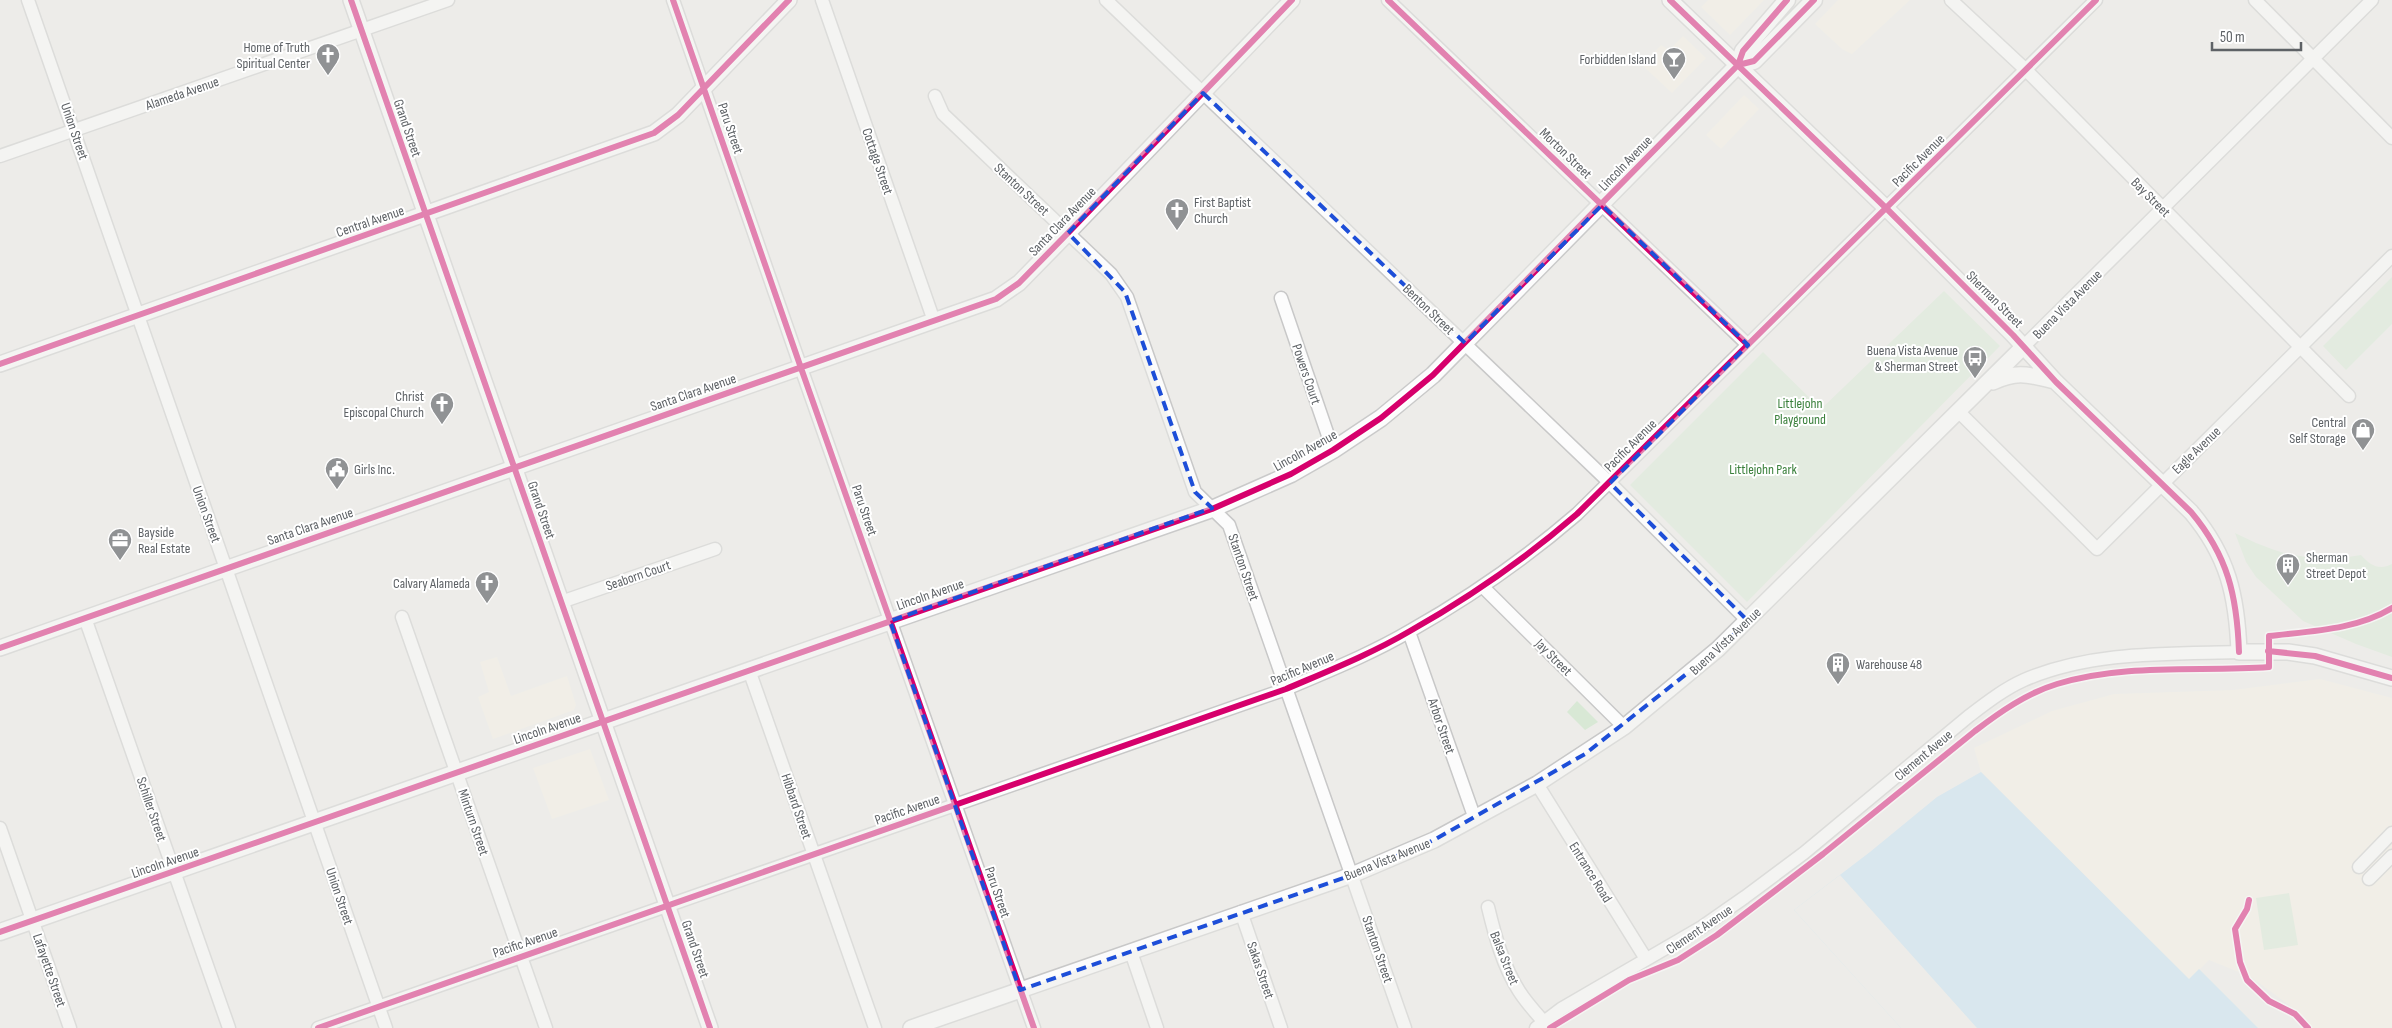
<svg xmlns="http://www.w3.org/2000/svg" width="2392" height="1028" font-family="'Sofia Sans Condensed',sans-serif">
  <rect width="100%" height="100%" fill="#edece9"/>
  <path fill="#f5f0e4" d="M 1708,0 L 1764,0 L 1730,35 L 1701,7 Z
    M 1838,0 L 1910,0 L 1852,54 L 1842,49 L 1815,24 Z
    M 1683,36 L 1706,58 L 1672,93 L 1642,65 L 1661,45 L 1669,50 Z
    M 1744,95 L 1759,109 L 1721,149 L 1706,135 Z
    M 497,657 L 511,696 L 567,676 L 576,705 L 574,710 L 493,739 L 478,697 L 489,692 L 480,662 Z
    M 2320,679 L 2392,698 L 2392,1028 L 2313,1028 L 2296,1010 L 2251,977 L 2209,960 L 2189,980 L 1981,772 L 1974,748 L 2052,711 L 2114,694 L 2233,690 Z
    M 590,749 L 609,800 L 552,819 L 533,768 Z"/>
  <path fill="#d8e8d5" d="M 2392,277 L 2392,324 L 2346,370 L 2323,346 Z
    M 1944,291 L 2000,346 L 1747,602 L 1630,485 L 1763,352 L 1821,409 Z
    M 2235,533 C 2281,556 2310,563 2361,555 C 2370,565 2379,571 2392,564 L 2392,657 L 2356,644 L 2303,621 L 2256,577 L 2246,562 Z
    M 1577,701 L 1598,722 L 1585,730 L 1567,712 Z
    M 2289,893 L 2298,945 L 2264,950 L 2256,898 Z"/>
  <path fill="#c0dff4" d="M 1981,772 L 2189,979 L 2199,969 L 2258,1028 L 1901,1028 L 1794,910 L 1870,852 L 1937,797 Z"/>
  <path fill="#edece9" d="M 1840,875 L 1977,1028 L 1901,1028 L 1794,910 Z"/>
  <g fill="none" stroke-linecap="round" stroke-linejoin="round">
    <g stroke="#c8c8c8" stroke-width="15">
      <path id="minor" d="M 28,0 L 386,1028
        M 673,0 L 801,368 L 1034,1028
        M 822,0 L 934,321
        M 1106,0 L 1610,483 L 1748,621
        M 1388,0 L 1748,345
        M 1951,0 L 2026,70 L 2349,396
        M 2255,0 L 2392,138
        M 935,96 L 943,114 L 1111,274 L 1127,297 L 1195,492 L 1229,525 L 1405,1028
        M 0,156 L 448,0
        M 1281,298 L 1333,450
        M 2023,347 L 2372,0
        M 1958,411 L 2097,549 L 2392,256
        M 1483,587 L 1624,727
        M 561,602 L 715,549
        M 402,617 L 546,1028
        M 85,618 L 229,1028
        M 1409,632 L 1475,819
        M 749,670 L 875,1028
        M 1537,784 L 1646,959
        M 0,828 L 70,1028
        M 2359,867 L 2392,833
        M 2369,879 L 2392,856
        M 1488,907 C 1495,936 1503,966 1519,991 C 1526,1002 1535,1012 1543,1021
        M 1241,912 L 1281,1028
        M 1131,952 L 1157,1028
        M 318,1028 L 1286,689 C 1328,671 1371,654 1410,631 C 1470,597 1525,559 1577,514 L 2096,0
        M 1536,1028 L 1561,1009 L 1702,927 L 1745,897 L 1804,853 L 1969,716 C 1986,703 2004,689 2024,680 C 2091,651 2166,654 2239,652"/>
    </g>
    <g stroke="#c8c8c8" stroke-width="18">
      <path id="tertiary" d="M 351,0 L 710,1028
        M 1670,0 L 1886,208 L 2013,335 L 2056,382 L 2191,512 C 2228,556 2237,596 2239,652 L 2288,652 L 2315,656 L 2392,678
        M 0,364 L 654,133 L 678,115 L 789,0
        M 1993,382 C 2018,370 2029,375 2055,381
        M 0,648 L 996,299 L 1019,283 L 1068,233 L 1292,0
        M 911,1028 L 1352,875 L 1434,840 L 1537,784 L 1624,727 L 1718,649 L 2023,347"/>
    </g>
    <g stroke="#cacaca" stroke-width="19">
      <path id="secondary" d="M 1738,65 L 1754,61 L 1814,0
        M 0,932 L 1212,509 L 1291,474 L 1333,450 L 1381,418 L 1433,375 L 1738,65 L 1743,51 L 1787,0"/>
    </g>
    <use href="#minor" stroke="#fcfcfc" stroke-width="12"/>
    <use href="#tertiary" stroke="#fcfcfc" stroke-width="15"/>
    <use href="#secondary" stroke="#fcfcfc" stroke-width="16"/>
    <g stroke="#fff" stroke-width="9">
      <path id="cycleway" d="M 351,0 L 710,1028
        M 673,0 L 801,368 L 1034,1028
        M 1388,0 L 1748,345
        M 1670,0 L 1886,208 L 2013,335 L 2056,382 L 2191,512 C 2228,556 2237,596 2239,652
        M 1738,65 L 1754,61 L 1814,0
        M 0,364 L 654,133 L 678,115 L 789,0
        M 0,648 L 996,299 L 1019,283 L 1068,233 L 1292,0
        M 2268,651 L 2315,656 L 2392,678
        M 2249,900 L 2247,909 L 2235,929 L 2240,962 L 2247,980 L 2269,1001 L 2295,1014 L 2308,1028
        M 0,932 L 1212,509 L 1291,474 L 1333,450 L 1381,418 L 1433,375 L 1738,65 L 1743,51 L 1787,0
        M 318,1028 L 1286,689 C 1328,671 1371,654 1410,631 C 1470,597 1525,559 1577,514 L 2096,0
        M 1550,1028 L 1629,980 L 1678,960 L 1717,935 L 1823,854 L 1975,731 C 2000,712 2027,693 2057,684 C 2126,663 2198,672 2269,667 L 2269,636 C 2310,631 2356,630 2392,608"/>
    </g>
    <use href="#cycleway" stroke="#d6006c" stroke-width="6"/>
  </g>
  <path d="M0 0H2392V1028H0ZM 1203,93 L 1465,343 L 1602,205 L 1748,345 L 1610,483 L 1748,621 L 1718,649 L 1585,754 L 1434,840 L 1352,875 L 1020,990 L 890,621 L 1212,508 L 1195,492 L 1125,292 L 1068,233 Z" fill="#edece9" fill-opacity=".55" fill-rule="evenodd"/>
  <path fill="none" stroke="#1d4ed8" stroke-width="4" stroke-dasharray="10 6" stroke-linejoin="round" d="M 1203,93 L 1465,343 L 1602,205 L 1748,345 L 1610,483 L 1748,621 L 1718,649 L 1585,754 L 1434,840 L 1352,875 L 1020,990 L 890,621 L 1212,508 L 1195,492 L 1125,292 L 1068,233 Z"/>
  <defs>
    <g id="church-pin" transform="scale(1.25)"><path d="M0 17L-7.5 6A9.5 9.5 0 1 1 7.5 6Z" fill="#909294" stroke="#fff"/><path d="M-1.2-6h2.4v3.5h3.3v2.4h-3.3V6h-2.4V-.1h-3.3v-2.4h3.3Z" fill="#fff"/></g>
    <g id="bar-pin" transform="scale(1.25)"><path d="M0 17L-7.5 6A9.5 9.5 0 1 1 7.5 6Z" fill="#909294" stroke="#fff"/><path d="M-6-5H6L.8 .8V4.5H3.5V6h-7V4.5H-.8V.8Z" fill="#fff"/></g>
    <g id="bus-pin" transform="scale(1.25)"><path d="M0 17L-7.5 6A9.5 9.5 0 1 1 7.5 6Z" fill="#909294" stroke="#fff"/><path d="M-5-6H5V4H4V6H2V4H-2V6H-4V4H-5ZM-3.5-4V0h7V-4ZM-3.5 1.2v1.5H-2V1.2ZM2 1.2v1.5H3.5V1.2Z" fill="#fff"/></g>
    <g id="shop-pin" transform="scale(1.25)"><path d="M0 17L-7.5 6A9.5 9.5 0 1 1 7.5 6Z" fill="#909294" stroke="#fff"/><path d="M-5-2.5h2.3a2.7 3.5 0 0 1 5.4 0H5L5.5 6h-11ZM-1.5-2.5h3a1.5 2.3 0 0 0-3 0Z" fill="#fff"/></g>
    <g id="civic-pin" transform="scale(1.25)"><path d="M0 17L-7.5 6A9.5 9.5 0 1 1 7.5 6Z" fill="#909294" stroke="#fff"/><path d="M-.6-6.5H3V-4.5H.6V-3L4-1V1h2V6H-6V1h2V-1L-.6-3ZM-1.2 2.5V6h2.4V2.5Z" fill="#fff"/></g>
    <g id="office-pin" transform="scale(1.25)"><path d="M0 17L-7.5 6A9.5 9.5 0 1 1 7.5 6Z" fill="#909294" stroke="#fff"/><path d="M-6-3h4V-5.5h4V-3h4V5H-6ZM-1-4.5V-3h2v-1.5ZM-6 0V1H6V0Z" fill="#fff"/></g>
    <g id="building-pin" transform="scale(1.25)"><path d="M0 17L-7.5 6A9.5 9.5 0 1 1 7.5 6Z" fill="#909294" stroke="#fff"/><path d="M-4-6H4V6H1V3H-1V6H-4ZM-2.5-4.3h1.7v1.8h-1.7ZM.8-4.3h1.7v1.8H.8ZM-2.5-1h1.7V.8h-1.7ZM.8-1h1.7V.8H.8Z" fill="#fff"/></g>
  </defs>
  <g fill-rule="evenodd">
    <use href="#church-pin" x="328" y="55"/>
    <use href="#bar-pin" x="1674" y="59"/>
    <use href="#church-pin" x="1177" y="210"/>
    <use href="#bus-pin" x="1975" y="358"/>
    <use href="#church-pin" x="442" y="404"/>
    <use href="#shop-pin" x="2363" y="430"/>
    <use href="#civic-pin" x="337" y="469"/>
    <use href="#office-pin" x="120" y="540"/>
    <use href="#building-pin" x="2288" y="565"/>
    <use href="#church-pin" x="487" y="583"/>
    <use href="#building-pin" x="1838" y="664"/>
  </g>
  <g text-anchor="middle" stroke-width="4" stroke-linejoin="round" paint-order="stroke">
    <g font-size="14" fill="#5e6266" stroke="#fff" text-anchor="end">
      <text x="310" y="52">Home of Truth<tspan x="310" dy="16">Spiritual Center</tspan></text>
      <text x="1656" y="64">Forbidden Island</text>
      <text x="1194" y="207" text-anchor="start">First Baptist<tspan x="1194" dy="16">Church</tspan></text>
      <text x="1958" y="355">Buena Vista Avenue<tspan x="1958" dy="16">&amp; Sherman Street</tspan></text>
      <text x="424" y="401">Christ<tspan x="424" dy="16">Episcopal Church</tspan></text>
      <text x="2346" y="427">Central<tspan x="2346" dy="16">Self Storage</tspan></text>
      <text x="354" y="474" text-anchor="start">Girls Inc.</text>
      <text x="138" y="537" text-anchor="start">Bayside<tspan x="138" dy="16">Real Estate</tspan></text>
      <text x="2306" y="562" text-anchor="start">Sherman<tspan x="2306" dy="16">Street Depot</tspan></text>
      <text x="470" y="588">Calvary Alameda</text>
      <text x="1856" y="669" text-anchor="start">Warehouse 48</text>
    </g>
    <g font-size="14" fill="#5e6266" stroke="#fff">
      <text transform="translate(182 93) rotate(-19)" y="5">Alameda Avenue</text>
      <text transform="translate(408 128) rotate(71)" y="5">Grand Street</text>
      <text transform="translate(731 128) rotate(71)" y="5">Paru Street</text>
      <text transform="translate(75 131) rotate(71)" y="5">Union Street</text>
      <text transform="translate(1566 153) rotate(44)" y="5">Morton Street</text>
      <text transform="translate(1918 160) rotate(-45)" y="5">Pacific Avenue</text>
      <text transform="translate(878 161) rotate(71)" y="5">Cottage Street</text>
      <text transform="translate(1625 163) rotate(-46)" y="5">Lincoln Avenue</text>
      <text transform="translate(1022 189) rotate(43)" y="5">Stanton Street</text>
      <text transform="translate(2151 197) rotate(45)" y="5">Bay Street</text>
      <text transform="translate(370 221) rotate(-19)" y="5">Central Avenue</text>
      <text transform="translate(1062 221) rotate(-46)" y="5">Santa Clara Avenue</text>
      <text transform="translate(1995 299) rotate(45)" y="5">Sherman Street</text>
      <text transform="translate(2067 304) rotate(-45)" y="5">Buena Vista Avenue</text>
      <text transform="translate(1429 309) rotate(44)" y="5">Benton Street</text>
      <text transform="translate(1307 374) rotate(71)" y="5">Powers Court</text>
      <text transform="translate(693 392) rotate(-19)" y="5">Santa Clara Avenue</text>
      <text transform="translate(1630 445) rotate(-45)" y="5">Pacific Avenue</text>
      <text transform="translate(1305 450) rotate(-29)" y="5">Lincoln Avenue</text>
      <text transform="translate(2196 450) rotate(-44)" y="5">Eagle Avenue</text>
      <text transform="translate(542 510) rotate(71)" y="5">Grand Street</text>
      <text transform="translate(865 510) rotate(71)" y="5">Paru Street</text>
      <text transform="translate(207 514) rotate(70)" y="5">Union Street</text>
      <text transform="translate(310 526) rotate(-19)" y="5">Santa Clara Avenue</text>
      <text transform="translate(1244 567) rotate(71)" y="5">Stanton Street</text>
      <text transform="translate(638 575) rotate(-19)" y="5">Seaborn Court</text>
      <text transform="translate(930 594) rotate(-19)" y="5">Lincoln Avenue</text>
      <text transform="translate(1725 641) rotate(-43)" y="5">Buena Vista Avenue</text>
      <text transform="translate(1554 657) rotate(45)" y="5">Jay Street</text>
      <text transform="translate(1302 668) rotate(-23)" y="5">Pacific Avenue</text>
      <text transform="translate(1442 726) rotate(71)" y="5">Arbor Street</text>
      <text transform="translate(547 728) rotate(-19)" y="5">Lincoln Avenue</text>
      <text transform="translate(1923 755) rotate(-40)" y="5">Clement Aveue</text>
      <text transform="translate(797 806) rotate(71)" y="5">Hibbard Street</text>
      <text transform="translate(152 809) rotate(71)" y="5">Schiller Street</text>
      <text transform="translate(907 809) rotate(-19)" y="5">Pacific Avenue</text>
      <text transform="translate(474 822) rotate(71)" y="5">Minturn Street</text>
      <text transform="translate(1387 859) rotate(-22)" y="5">Buena Vista Avenue</text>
      <text transform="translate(165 862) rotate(-19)" y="5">Lincoln Avenue</text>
      <text transform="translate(1591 872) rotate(58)" y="5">Entrance Road</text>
      <text transform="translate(998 892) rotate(71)" y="5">Paru Street</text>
      <text transform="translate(340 896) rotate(71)" y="5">Union Street</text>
      <text transform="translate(1699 929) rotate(-34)" y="5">Clement Avenue</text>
      <text transform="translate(525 942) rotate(-19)" y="5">Pacific Avenue</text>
      <text transform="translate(696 949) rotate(71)" y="5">Grand Street</text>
      <text transform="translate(1378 949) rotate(71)" y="5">Stanton Street</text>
      <text transform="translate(1505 958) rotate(68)" y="5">Balsa Street</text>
      <text transform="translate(50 970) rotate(71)" y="5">Lafayette Street</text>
      <text transform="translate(1261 970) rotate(71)" y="5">Sakas Street</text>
    </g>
    <g font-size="14" fill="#3b803c" stroke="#fff">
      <text x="1800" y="408">Littlejohn<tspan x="1800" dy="16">Playground</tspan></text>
      <text x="1763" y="474">Littlejohn Park</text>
    </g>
  </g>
  <path d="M2212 42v8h89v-8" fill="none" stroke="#5e6266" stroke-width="2.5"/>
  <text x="2220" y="42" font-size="15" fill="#5e6266" stroke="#ffffff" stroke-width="4" paint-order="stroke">50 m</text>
</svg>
